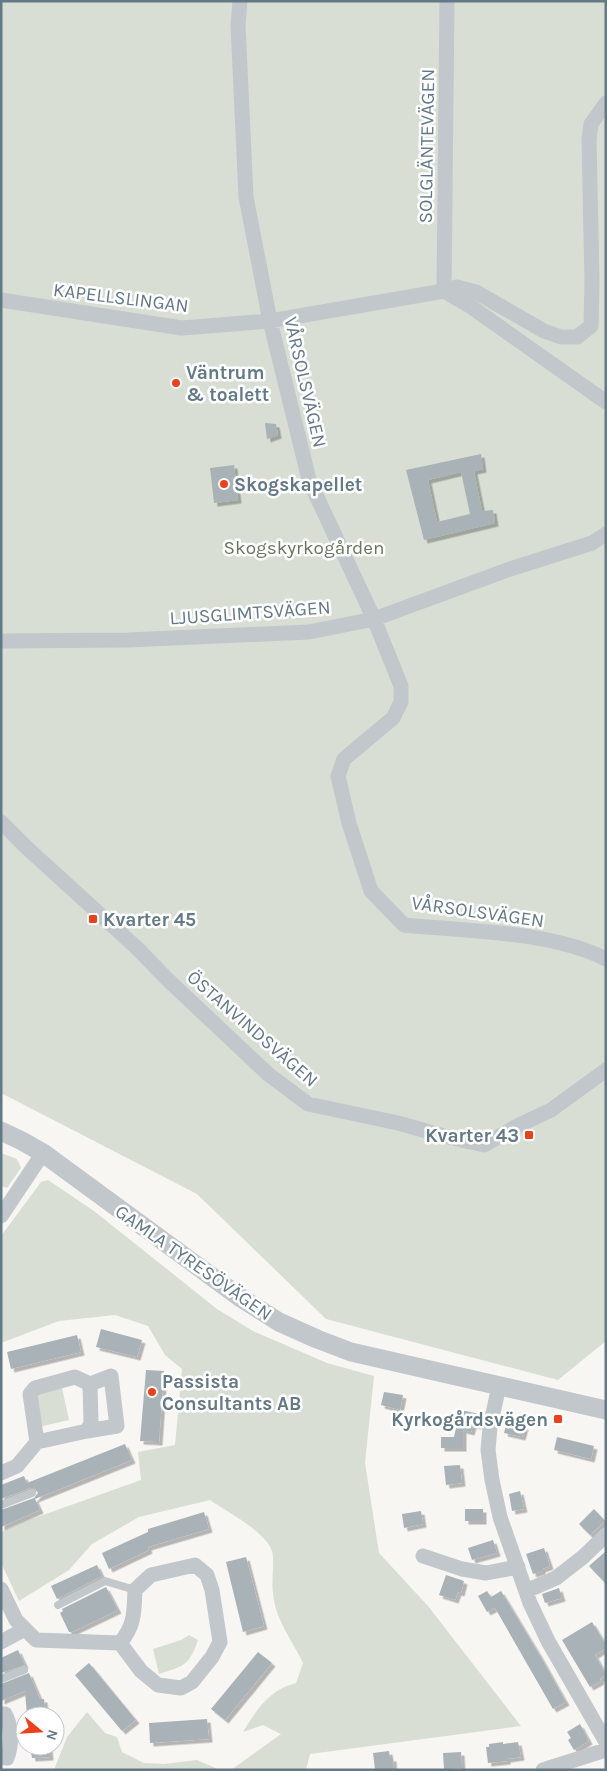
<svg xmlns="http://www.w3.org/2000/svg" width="607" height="1771" font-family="Karla,sans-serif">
  <defs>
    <filter id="shadow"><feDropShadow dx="3.5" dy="3.5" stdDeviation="0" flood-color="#0004"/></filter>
  </defs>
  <rect width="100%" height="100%" fill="#f7f6f3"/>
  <path fill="#d8ded4" d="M 1,1 L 606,1 L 606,1341 L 558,1380 L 326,1319 L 197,1194 L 1,1093 Z
    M 1,1153 L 17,1159 L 21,1168 L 7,1188 L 1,1186 Z
    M 48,1180 L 94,1211 L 217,1309 L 253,1331 L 327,1363 L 374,1376 L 365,1463 L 379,1553 L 428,1606 L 521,1726 L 310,1754 L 306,1770 L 231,1770 L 281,1734 L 263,1725 L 243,1732 C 257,1709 269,1690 296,1683 L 303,1663 C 292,1640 275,1619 273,1593 C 271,1582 275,1560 272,1551 C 265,1531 227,1512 210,1500 L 139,1517 L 92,1544 L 69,1570 L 19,1601 L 1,1563 L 1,1532 L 29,1520 L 141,1480 L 138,1452 L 175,1445 L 182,1369 L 165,1355 L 148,1326 L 115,1315 L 59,1321 L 1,1343 L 1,1236 L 41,1182 Z
    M 62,1388 L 69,1420 L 39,1427 L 33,1394 Z
    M 189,1635 L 198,1640 C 189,1666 184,1666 159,1674 L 153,1649 L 181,1640 Z
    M 87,1712 L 105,1733 L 117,1737 L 122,1752 L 144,1763 L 164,1764 L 197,1760 L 220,1770 L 54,1770 L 67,1737 Z"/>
  <path fill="#a8b2b7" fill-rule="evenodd" filter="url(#shadow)" d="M 265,423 L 276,424 L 278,435 L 267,439 Z
    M 481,454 L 483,469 L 474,471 L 482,511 L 493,510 L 495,523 L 424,540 L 406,470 ZM 461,472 L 470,514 L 437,522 L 428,480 Z
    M 234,465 L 238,500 L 214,503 L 210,468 Z
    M 101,1329 L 142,1340 L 137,1357 L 96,1347 Z
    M 77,1335 L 81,1352 L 11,1369 L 7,1352 Z
    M 146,1370 L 164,1371 L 159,1442 L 140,1441 Z
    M 384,1392 L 403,1395 L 400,1410 L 381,1405 Z
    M 460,1410 L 480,1414 L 478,1426 L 473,1425 L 471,1432 L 463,1430 L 463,1448 L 441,1448 L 441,1437 L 454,1437 Z
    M 507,1422 L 525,1426 L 522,1437 L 504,1433 Z
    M 557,1437 L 594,1446 L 591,1459 L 554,1450 Z
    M 125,1444 L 132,1460 L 35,1499 L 40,1510 L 1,1527 L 1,1510 L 34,1498 L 38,1493 L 35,1488 L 30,1488 L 1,1499 L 1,1485 L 24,1476 L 27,1483 Z
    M 460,1465 L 462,1483 L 446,1485 L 444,1466 Z
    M 520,1491 L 524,1509 L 512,1511 L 509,1494 Z
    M 465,1509 L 483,1509 L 483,1521 L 465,1521 Z
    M 594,1509 L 605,1521 L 590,1535 L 579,1524 Z
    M 421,1511 L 423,1524 L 404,1528 L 402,1514 Z
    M 204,1512 L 209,1529 L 148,1547 L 149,1550 L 109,1569 L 102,1553 L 148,1532 L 148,1529 Z
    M 493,1540 L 497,1553 L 472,1560 L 468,1548 Z
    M 544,1548 L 550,1566 L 542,1569 L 542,1571 L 533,1574 L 526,1554 Z
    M 606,1551 L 606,1584 L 589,1566 Z
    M 246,1557 L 264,1626 L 243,1632 L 226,1562 Z
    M 97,1565 L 102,1576 L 57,1599 L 51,1586 Z
    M 446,1575 L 464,1581 L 461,1593 L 458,1592 L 455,1600 L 439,1595 Z
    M 106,1587 L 118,1610 L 72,1632 L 69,1632 L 60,1613 L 63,1611 L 62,1609 Z
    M 559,1588 L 562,1598 L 545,1603 L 542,1594 Z
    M 487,1591 L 491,1597 L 501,1591 L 539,1654 L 566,1702 L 553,1709 L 495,1608 L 487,1612 L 478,1596 Z
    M 592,1622 L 606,1645 L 606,1648 L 595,1655 L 606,1675 L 600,1679 L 601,1681 L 590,1687 L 562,1640 Z
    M 18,1650 L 25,1665 L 1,1673 L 1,1658 Z
    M 258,1652 L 272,1663 L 225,1720 L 211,1709 Z
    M 89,1663 L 136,1720 L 122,1731 L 75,1675 Z
    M 29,1673 L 40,1699 L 44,1699 L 46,1716 L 27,1716 L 25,1691 L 1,1701 L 1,1684 Z
    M 207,1719 L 209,1739 L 150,1743 L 149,1723 Z
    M 580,1724 L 589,1741 L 574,1750 L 568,1740 L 571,1738 L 567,1732 Z
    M 503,1742 L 503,1744 L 518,1742 L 521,1757 L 507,1759 L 507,1761 L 488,1763 L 486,1747 L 489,1747 L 489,1744 Z
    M 30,1746 L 49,1746 L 50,1757 L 32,1758 Z
    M 389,1751 L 390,1758 L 393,1758 L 394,1770 L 375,1770 L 373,1753 Z
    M 461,1752 L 462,1768 L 444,1769 L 443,1753 Z"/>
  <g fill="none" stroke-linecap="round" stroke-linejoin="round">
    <path stroke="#c1c7ca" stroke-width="8" d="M 1,1505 L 32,1493
      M 58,1605 L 105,1581 L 135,1590
      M 1,1679 L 24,1670"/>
    <path stroke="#c1c7ca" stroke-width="15" d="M 240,1 L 238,25 L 246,197 L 270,321 L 304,459 L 309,480 L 374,619 L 401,686 L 401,702 L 393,718 L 344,759 L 338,776 L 349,823 L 371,891 L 404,925 C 466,931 550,931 606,959
      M 447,1 L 444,291 L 457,287 L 476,292 L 544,331 L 561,337 L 577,337 L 591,326 L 592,281 L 589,139 L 591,124 L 606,103
      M 1,300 L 182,328 L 270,321 L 444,291 L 470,306 L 606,402
      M 1,641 L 128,640 L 309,632 L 374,619 L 510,569 L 592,543 L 606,534
      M 1,822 L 26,847 L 138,949 L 166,978 L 268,1074 L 308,1104 L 398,1123 L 444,1136 L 484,1145 L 517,1126 L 551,1110 L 606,1070
      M 1,1216 L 43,1153
      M 499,1386 L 490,1427 L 488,1450 L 492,1480 L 500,1517 L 530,1603 L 548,1641 L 606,1742
      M 87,1431 L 117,1426 L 111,1376 L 90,1384
      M 1,1473 L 17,1466 L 37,1442 L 87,1431 L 91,1423 L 90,1384 L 75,1377 L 35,1388 L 30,1394 L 37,1442
      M 423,1556 L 462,1569 L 486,1573 L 518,1567
      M 1,1589 L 16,1620 L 36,1640 L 120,1643 C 135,1625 134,1612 135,1590 L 151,1575 L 195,1565 L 207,1575 L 212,1590 L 220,1642 L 212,1657 L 192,1682 L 181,1688 L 158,1685 L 141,1671 L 120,1643
      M 526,1591 L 556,1578 L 583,1557 L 606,1535
      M 1,1642 L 25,1629
      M 1,1714 L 5,1714 C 12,1726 12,1745 7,1758 L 1,1757
      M 543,1770 L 606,1750"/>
    <path stroke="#c1c7ca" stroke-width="19" d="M 1,1131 L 22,1141 L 43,1153 L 241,1298 L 279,1322 L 317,1339 L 351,1352 L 606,1410"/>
  </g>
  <g fill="#ed3f1c" stroke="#fff" stroke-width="2">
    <circle cx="176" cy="383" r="5"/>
    <circle cx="224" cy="484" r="5"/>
    <rect x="88" y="914" width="10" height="10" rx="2.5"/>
    <rect x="524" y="1130" width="10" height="10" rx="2.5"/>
    <circle cx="152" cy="1392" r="5"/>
    <rect x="553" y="1414" width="10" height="10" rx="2.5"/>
  </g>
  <g text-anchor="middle" stroke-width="5" stroke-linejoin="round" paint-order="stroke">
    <g font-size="19" fill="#647986" stroke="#fff">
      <text transform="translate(426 146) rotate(-89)" y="7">SOLGLÄNTEVÄGEN</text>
      <text transform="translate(121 297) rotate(7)" y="7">KAPELLSLINGAN</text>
      <text transform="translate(306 382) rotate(77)" y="7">VÅRSOLSVÄGEN</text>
      <text transform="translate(250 612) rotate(-4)" y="7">LJUSGLIMTSVÄGEN</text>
      <text transform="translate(478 911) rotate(8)" y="7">VÅRSOLSVÄGEN</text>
      <text transform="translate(253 1028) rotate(41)" y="7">ÖSTANVINDSVÄGEN</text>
      <text transform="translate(194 1262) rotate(35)" y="7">GAMLA TYRESÖVÄGEN</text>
    </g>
    <g font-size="19" font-weight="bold" fill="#647986" stroke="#fff" text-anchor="start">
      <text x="186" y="379">Väntrum<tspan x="186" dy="22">&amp; toalett</tspan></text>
      <text x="234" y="491">Skogskapellet</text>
      <text x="103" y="926">Kvarter 45</text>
      <text x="519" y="1142" text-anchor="end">Kvarter 43</text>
      <text x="162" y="1388">Passista<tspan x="162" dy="22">Consultants AB</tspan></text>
      <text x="548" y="1426" text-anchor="end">Kyrkogårdsvägen</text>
    </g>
    <g font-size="19" fill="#66775f" stroke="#fff">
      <text x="304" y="554">Skogskyrkogården</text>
    </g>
  </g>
  <rect width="607" height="1771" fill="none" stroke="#647986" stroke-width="5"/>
  <g transform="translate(40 1731) rotate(108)"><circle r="24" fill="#ffffff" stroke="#c1c9cf"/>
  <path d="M0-4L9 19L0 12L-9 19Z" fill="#ed3f1c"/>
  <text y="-8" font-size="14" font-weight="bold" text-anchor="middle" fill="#647986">N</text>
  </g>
</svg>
